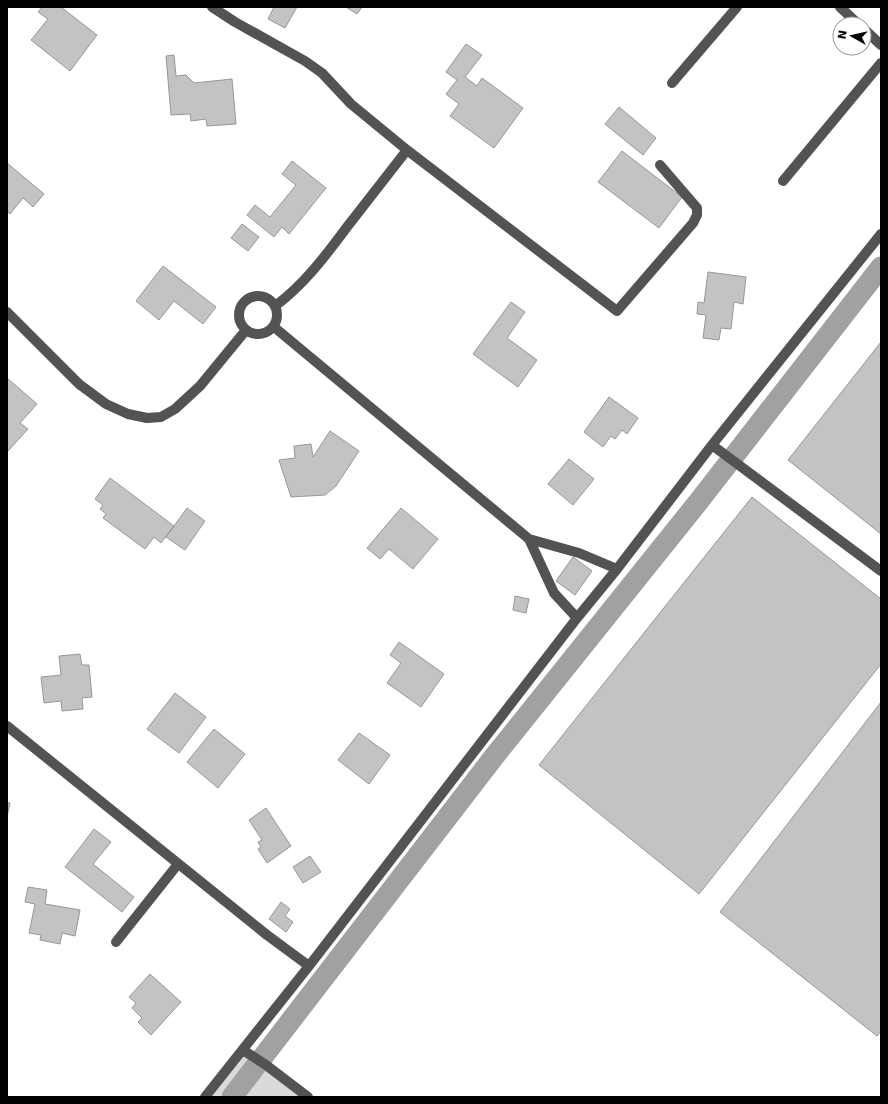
<svg xmlns="http://www.w3.org/2000/svg" width="888" height="1104" font-family="'DejaVu Sans',sans-serif">
  <rect width="100%" height="100%" fill="#fff"/>
  <path fill="#dadada" d="M 243,1050 L 308,1097 L 205,1097 Z"/>
  <g fill="none" stroke-linecap="round" stroke-linejoin="round">
    <path stroke="#a1a1a1" stroke-width="21" d="M 232,1097 L 493,758 L 699,501 L 881,267"/>
  </g>
  <path fill="#c3c3c3" stroke="#979797" d="M 42,7 L 61,7 L 97,35 L 70,71 L 31,40 L 48,19 L 38,12 Z
    M 274,7 L 297,7 L 285,28 L 268,19 Z
    M 346,7 L 362,7 L 357,14 Z
    M 466,44 L 482,55 L 465,77 L 477,86 L 482,78 L 523,108 L 494,148 L 450,116 L 459,104 L 446,94 L 457,80 L 446,72 Z
    M 174,55 L 176,76 L 186,75 L 194,83 L 232,79 L 236,124 L 207,126 L 206,119 L 191,121 L 190,114 L 171,115 L 166,56 Z
    M 619,107 L 656,138 L 643,155 L 605,124 Z
    M 622,151 L 682,197 L 659,228 L 598,182 Z
    M 292,161 L 326,188 L 289,234 L 282,227 L 274,237 L 247,215 L 255,205 L 270,217 L 296,185 L 282,174 Z
    M 7,163 L 44,194 L 33,207 L 23,198 L 10,214 L 7,211 Z
    M 242,224 L 259,237 L 248,251 L 231,238 Z
    M 163,266 L 216,307 L 203,324 L 174,301 L 159,320 L 136,301 Z
    M 708,272 L 746,277 L 743,304 L 734,302 L 731,329 L 721,328 L 719,340 L 703,338 L 706,315 L 697,314 L 698,302 L 704,303 Z
    M 511,302 L 525,312 L 507,338 L 537,360 L 518,387 L 473,354 Z
    M 881,342 L 881,534 L 788,460 Z
    M 7,378 L 37,404 L 20,423 L 28,429 L 7,452 Z
    M 609,397 L 638,418 L 627,434 L 622,430 L 615,439 L 611,436 L 603,447 L 584,432 Z
    M 330,431 L 359,451 L 336,486 L 325,495 L 291,497 L 279,460 L 295,458 L 294,446 L 311,444 L 313,457 Z
    M 569,459 L 594,479 L 573,505 L 548,484 Z
    M 110,478 L 174,526 L 161,543 L 154,537 L 145,549 L 103,518 L 106,514 L 100,509 L 103,505 L 95,499 Z
    M 752,497 L 881,599 L 881,664 L 699,894 L 539,765 Z
    M 187,508 L 205,521 L 185,550 L 166,537 Z
    M 401,508 L 438,539 L 413,569 L 389,549 L 380,559 L 367,548 Z
    M 573,557 L 592,571 L 575,595 L 556,581 Z
    M 515,596 L 529,599 L 526,613 L 513,610 Z
    M 399,642 L 444,674 L 421,707 L 387,683 L 401,663 L 390,655 Z
    M 80,654 L 82,665 L 89,665 L 92,697 L 82,698 L 83,709 L 62,711 L 61,701 L 44,703 L 41,677 L 61,675 L 59,656 Z
    M 175,693 L 206,717 L 179,753 L 147,729 Z
    M 881,702 L 881,1031 L 877,1036 L 720,912 Z
    M 214,729 L 245,754 L 218,788 L 187,762 Z
    M 359,733 L 390,755 L 369,784 L 338,760 Z
    M 7,802 L 10,803 L 7,817 Z
    M 266,808 L 291,846 L 267,863 L 258,849 L 261,847 L 258,842 L 262,840 L 249,820 Z
    M 94,829 L 111,842 L 93,864 L 134,897 L 122,912 L 65,867 Z
    M 310,856 L 321,872 L 303,883 L 293,867 Z
    M 28,887 L 47,890 L 45,904 L 80,910 L 75,936 L 62,933 L 60,944 L 40,940 L 41,935 L 29,933 L 35,904 L 25,902 Z
    M 281,902 L 290,909 L 285,916 L 293,922 L 286,932 L 269,919 Z
    M 150,974 L 181,1002 L 151,1035 L 138,1022 L 142,1018 L 132,1008 L 136,1003 L 129,997 Z"/>
  <g fill="none" stroke-linecap="round" stroke-linejoin="round">
    <path stroke="#535353" stroke-width="10" d="M 212,7 L 235,22 L 305,61 L 322,73 L 351,104 L 407,150
      M 840,7 L 858,24
      M 864,29 L 881,45
      M 672,83 L 737,7
      M 783,181 L 881,63
      M239 315a19 19 0 1 1 38 0a19 19 0 1 1-38 0Z
      M 275,306 C 304,285 326,255 347,227 C 367,201 387,176 407,150 L 617,311 L 693,223 L 697,215 L 697,208 L 660,165
      M 7,312 L 79,384 L 106,404 L 128,414 L 147,418 L 161,417 L 175,409 L 200,386 L 246,330
      M 274,327 L 529,539 L 579,553 L 617,569
      M 712,445 L 881,571
      M 529,539 L 554,593 L 577,618
      M 7,726 L 267,935 L 309,966
      M 116,942 L 178,864
      M 243,1050 L 266,1065 L 308,1097
      M 205,1097 L 309,966 L 577,618 L 617,569 L 712,445 L 881,234"/>
  </g>
  <rect width="888" height="1104" fill="none" stroke="#000000" stroke-width="16"/>
  <g transform="translate(852 36) rotate(278)"><circle r="19" fill="#ffffff" stroke="#999999"/>
  <path d="M0-3L7 15L0 10L-7 15Z" fill="#000000"/>
  <text y="-6" font-size="11" font-weight="bold" text-anchor="middle" fill="#000000">N</text>
  </g>
</svg>
